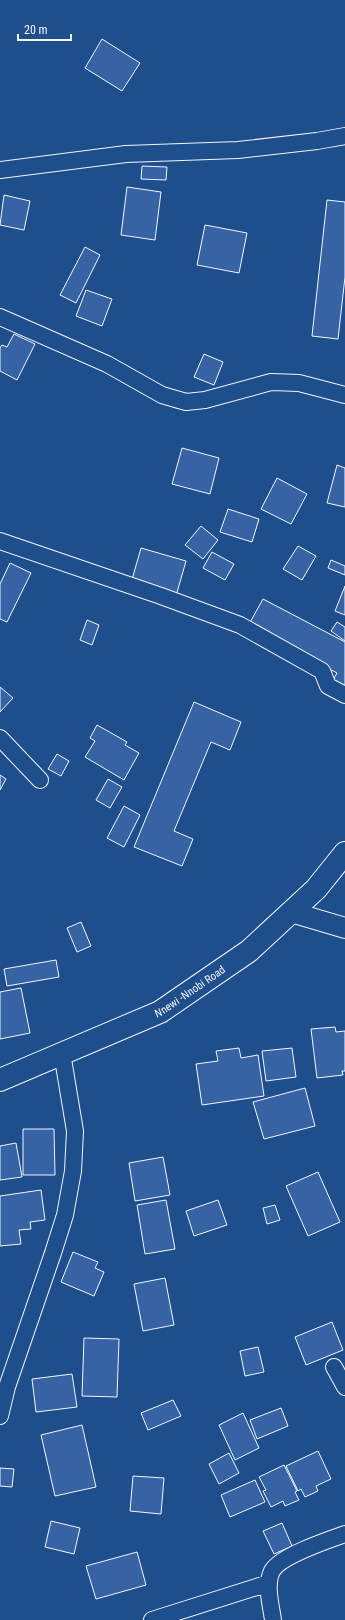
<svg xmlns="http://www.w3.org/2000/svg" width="345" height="1620" font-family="'Roboto Condensed',sans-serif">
  <rect width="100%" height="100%" fill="#1f4e8c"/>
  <path fill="#3563a3" stroke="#f2f6ff" d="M 102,39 L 140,63 L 122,91 L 85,68 Z
    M 142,166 L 167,167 L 166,180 L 141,179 Z
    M 127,187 L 161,192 L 155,240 L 121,235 Z
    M 4,195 L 30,201 L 24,230 L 0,225 Z
    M 327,200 L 345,202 L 345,277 L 338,339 L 312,336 Z
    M 205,225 L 247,233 L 239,273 L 197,265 Z
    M 85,247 L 100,255 L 76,303 L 60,295 Z
    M 86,290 L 112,299 L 102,326 L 76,316 Z
    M 14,334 L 35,344 L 17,380 L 0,371 L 0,348 L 2,345 L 7,347 Z
    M 204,354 L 223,362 L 214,385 L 194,377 Z
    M 182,448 L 219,458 L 210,494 L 172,484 Z
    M 337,465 L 345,468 L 345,507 L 327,503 Z
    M 277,478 L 307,494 L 291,524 L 261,509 Z
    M 228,509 L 259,519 L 252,542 L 220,532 Z
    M 201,526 L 218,540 L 203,559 L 185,545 Z
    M 298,546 L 316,556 L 302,580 L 283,569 Z
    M 141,548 L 186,561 L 176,596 L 131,583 Z
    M 212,552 L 234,564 L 225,580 L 203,568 Z
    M 331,560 L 345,566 L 345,575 L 328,568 Z
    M 10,563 L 31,573 L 7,622 L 0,619 L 0,584 Z
    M 345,586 L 345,615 L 335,611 Z
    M 263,599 L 345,642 L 345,689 L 332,682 L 337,673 L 248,626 Z
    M 87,620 L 99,625 L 92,645 L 80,640 Z
    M 337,622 L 345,627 L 345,641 L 331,631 Z
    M 0,687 L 13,698 L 0,712 Z
    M 194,702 L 241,722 L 230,750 L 211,742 L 174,831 L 193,839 L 182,866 L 134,847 Z
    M 97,725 L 127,742 L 125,745 L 139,753 L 124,780 L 85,757 L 95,741 L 90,738 Z
    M 57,754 L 69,761 L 61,776 L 48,769 Z
    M 0,775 L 6,779 L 0,790 Z
    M 108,779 L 122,787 L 110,808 L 96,800 Z
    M 124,806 L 140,815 L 124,847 L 107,838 Z
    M 81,922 L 91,946 L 77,952 L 67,928 Z
    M 56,960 L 59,977 L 7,986 L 4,969 Z
    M 21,988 L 30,1033 L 0,1039 L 0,992 Z
    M 335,1027 L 336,1032 L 345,1031 L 345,1071 L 342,1071 L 343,1075 L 317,1078 L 311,1029 Z
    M 239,1048 L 241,1058 L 258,1055 L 264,1096 L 202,1105 L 196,1064 L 218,1061 L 216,1051 Z
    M 292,1048 L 296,1077 L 266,1081 L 262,1051 Z
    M 305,1088 L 315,1126 L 264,1139 L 253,1102 Z
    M 23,1129 L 54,1129 L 55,1175 L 23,1175 Z
    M 16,1143 L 22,1177 L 0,1180 L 0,1146 Z
    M 163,1157 L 170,1195 L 135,1201 L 129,1163 Z
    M 318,1172 L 340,1222 L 308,1236 L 286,1186 Z
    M 41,1190 L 45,1220 L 30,1222 L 31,1229 L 19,1230 L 21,1244 L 0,1246 L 0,1196 Z
    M 166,1200 L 175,1249 L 145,1254 L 137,1205 Z
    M 218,1200 L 227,1225 L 194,1236 L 186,1211 Z
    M 275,1205 L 280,1220 L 267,1224 L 263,1208 Z
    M 73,1252 L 98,1262 L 95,1268 L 104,1272 L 94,1296 L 61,1282 Z
    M 165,1278 L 174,1325 L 143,1331 L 134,1284 Z
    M 332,1322 L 343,1350 L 306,1365 L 295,1337 Z
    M 84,1338 L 119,1339 L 117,1397 L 82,1396 Z
    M 258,1347 L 264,1372 L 245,1376 L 240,1351 Z
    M 72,1374 L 77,1407 L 36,1412 L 32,1379 Z
    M 173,1400 L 181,1416 L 148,1430 L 141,1413 Z
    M 281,1408 L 288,1426 L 257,1439 L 250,1420 Z
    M 243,1413 L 259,1448 L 235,1460 L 219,1425 Z
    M 82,1425 L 96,1487 L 55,1496 L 41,1435 Z
    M 318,1451 L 331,1479 L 316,1486 L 318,1491 L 305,1497 L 301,1489 L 298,1491 L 286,1466 Z
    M 229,1453 L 239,1473 L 219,1484 L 209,1464 Z
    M 284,1465 L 297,1491 L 295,1492 L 299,1500 L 285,1506 L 283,1501 L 271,1507 L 263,1491 L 266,1490 L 259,1477 Z
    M 0,1468 L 14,1469 L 12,1487 L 0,1486 Z
    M 133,1476 L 164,1478 L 161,1514 L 130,1511 Z
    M 255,1480 L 265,1502 L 230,1517 L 221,1495 Z
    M 51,1521 L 80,1528 L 74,1554 L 45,1547 Z
    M 282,1523 L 292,1546 L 274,1554 L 263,1531 Z
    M 137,1552 L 146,1585 L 96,1599 L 86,1566 Z"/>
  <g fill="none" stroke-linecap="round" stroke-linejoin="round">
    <g stroke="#f2f6ff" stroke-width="18">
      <path id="minor" d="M 0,170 L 126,154 L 238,150 L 317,141 L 345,136
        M 0,317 L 107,364 L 162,395 L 186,402 L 205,400 L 271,382 L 299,383 L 345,395
        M 0,541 L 161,596 L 240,625 L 322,671 L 328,686 L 345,695
        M 0,738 L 40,780
        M 334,1367 L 345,1387
        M 0,1416 L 7,1387 L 53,1253 L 65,1215 L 73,1171 L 75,1131 L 62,1053
        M 152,1620 L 269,1583
        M 273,1620 C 271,1605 265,1585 272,1571 C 280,1556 328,1540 345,1534"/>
    </g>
    <g stroke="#f2f6ff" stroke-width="22">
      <path id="tertiary" d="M 291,912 L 345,928"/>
    </g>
    <g stroke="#f2f6ff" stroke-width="24">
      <g id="secondary">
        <path id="s1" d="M 0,1080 L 160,1012 L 249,951 L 316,889 L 345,853"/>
      </g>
    </g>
    <use href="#minor" stroke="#1f4e8c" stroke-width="16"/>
    <use href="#tertiary" stroke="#1f4e8c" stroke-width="20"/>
    <use href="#secondary" stroke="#1f4e8c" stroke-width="22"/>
  </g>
  <g text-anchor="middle" stroke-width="3" stroke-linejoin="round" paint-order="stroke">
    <g font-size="11" fill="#f2f6ff" stroke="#1f4e8c">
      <text dy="4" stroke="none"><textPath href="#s1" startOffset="210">Nnewi -Nnobi Road</textPath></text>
    </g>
  </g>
  <path d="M18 34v6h53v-6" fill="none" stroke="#f2f6ff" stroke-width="2"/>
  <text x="24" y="34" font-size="12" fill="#f2f6ff" stroke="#1f4e8c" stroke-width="3" paint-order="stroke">20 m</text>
</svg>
